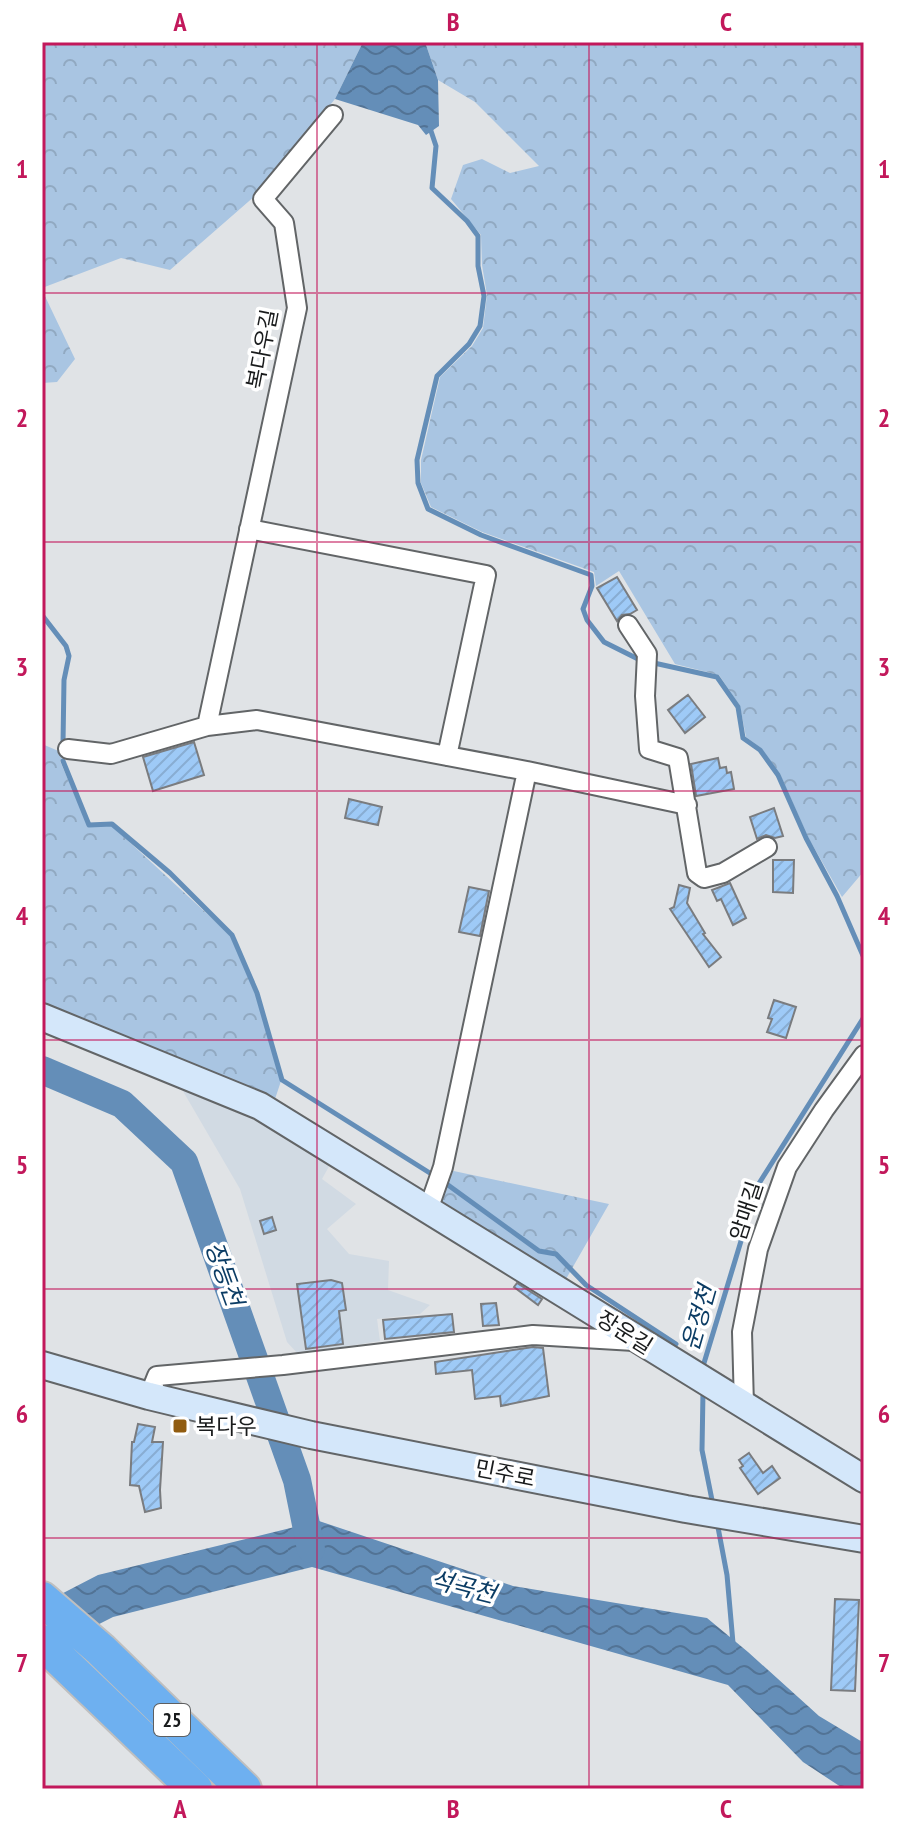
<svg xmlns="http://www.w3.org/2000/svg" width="906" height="1831" font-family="'PT Sans Narrow','Noto Sans KR',sans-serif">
  <defs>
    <pattern id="forest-crowns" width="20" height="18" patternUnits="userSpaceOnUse" patternTransform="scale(2)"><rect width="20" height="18" fill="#a9c5e2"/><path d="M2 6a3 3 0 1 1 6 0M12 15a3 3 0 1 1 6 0" fill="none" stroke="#91a9c1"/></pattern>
    <pattern id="water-waves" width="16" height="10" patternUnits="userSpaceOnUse" patternTransform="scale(2)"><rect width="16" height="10" fill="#648eb8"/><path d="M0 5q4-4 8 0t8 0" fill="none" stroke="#527395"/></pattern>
    <pattern id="building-hatch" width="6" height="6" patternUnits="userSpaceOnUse" patternTransform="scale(2)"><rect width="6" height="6" fill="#9ecaf7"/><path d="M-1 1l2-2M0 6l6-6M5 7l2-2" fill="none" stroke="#88add3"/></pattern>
  </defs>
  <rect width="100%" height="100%" fill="#e0e3e6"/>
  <path fill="#d1dae3" d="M 180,1086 L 259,1115 L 332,1161 L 322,1179 L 356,1204 L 327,1229 L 349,1254 L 389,1261 L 388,1290 L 430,1305 L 420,1314 L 377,1319 L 380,1341 L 298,1354 L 287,1342 L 240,1189 Z"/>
  <path fill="url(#forest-crowns)" d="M 42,42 L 363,42 L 335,99 L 256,195 L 170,270 L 121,258 L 42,288 Z
    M 425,42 L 864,42 L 864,871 L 842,897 L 808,837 L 780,774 L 761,748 L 746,737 L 740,706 L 719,675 L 675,664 L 619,571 L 596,586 L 594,572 L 482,532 L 431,507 L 421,483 L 421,460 L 440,377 L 472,346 L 483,328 L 487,295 L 482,265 L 481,235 L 451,199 L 463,165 L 482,159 L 510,173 L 539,166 L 475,102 L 438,80 Z
    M 42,290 L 75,359 L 57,382 L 42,383 Z
    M 42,744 L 68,755 L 60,761 L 88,826 L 112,826 L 230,935 L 255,993 L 281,1081 L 272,1108 L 42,1012 Z
    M 449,1170 L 609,1204 L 566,1279 L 442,1201 Z"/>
  <path fill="url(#water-waves)" d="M 363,42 L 425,42 L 438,80 L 439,126 L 426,135 L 418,125 L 335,99 Z
    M 319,1521 L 513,1586 L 707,1618 L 748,1652 L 819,1716 L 864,1743 L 864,1789 L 844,1789 L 803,1762 L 728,1685 L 312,1567 L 113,1617 L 42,1653 L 42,1604 L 98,1575 Z"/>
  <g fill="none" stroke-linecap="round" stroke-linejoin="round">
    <path stroke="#648eb8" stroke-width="5" d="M 430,128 L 436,146 L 432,188 L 467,221 L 478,236 L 478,266 L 484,296 L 480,326 L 469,344 L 437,376 L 417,460 L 418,483 L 428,509 L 481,535 L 591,575 L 592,586 L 583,609 L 587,620 L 604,642 L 640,660
      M 42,615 L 66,646 L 69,656 L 64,680 L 63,743
      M 654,663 L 717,677 L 738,707 L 743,738 L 760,750 L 778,775 L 806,838 L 837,896 L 864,958
      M 63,761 L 89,825 L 112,824 L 170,873 L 232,935 L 257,993 L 282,1080 L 433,1175
      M 448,1185 L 539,1251 L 556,1254 L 586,1285 L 676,1344
      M 704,1370 L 704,1363 L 758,1185 L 864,1017
      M 703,1392 L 702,1450 L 713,1505
      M 717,1522 L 727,1575 L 733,1643"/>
    <path stroke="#648eb8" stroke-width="28" d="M 42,1070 L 122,1104 L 184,1162 L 297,1480 L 311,1549"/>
  </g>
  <path fill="url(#building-hatch)" stroke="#7a7c7f" stroke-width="2" d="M 617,577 L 637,610 L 630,614 L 622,615 L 617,621 L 597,588 Z
    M 688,695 L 705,717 L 685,733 L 668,710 Z
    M 194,742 L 204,775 L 153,791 L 143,757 Z
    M 718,758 L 720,768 L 726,767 L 727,773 L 731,772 L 734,789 L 696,796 L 691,764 Z
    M 349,799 L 382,807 L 378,825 L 345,818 Z
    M 774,808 L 783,836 L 775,838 L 766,835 L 757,839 L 750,817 Z
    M 773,860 L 794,860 L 793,893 L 773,892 Z
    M 730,883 L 746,918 L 733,925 L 721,899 L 717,901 L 712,890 Z
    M 679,885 L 690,888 L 687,903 L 705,933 L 703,934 L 721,957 L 709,967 L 670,909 L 674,907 Z
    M 469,887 L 489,891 L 480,936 L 459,932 Z
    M 774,1000 L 796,1007 L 786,1038 L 767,1032 L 772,1019 L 768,1018 Z
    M 272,1217 L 276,1230 L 264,1234 L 260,1221 Z
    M 331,1280 L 342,1283 L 346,1310 L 339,1311 L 343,1344 L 306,1349 L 297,1284 Z
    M 517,1283 L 542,1299 L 538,1305 L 514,1287 Z
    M 496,1303 L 499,1325 L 483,1326 L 481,1304 Z
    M 452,1314 L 454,1332 L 385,1339 L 383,1320 Z
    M 533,1347 L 543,1348 L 549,1396 L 501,1406 L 500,1396 L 475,1399 L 472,1370 L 436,1374 L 435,1362 Z
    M 138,1424 L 155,1427 L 152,1442 L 163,1442 L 160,1490 L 161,1508 L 145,1512 L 139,1486 L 130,1485 L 132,1442 L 134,1442 Z
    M 749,1453 L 763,1473 L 772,1466 L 780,1478 L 758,1494 L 740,1468 L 743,1466 L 739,1460 Z
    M 835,1599 L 859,1600 L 855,1691 L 831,1690 Z"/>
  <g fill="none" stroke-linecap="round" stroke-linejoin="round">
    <g stroke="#626567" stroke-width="22">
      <path id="street" d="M 249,529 L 486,575 L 447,756
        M 628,625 L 647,654 L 645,696 L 649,749 L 678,758 L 697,873 L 704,878 L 723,873 L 767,847
        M 207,726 L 297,308 L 284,223 L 263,199 L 333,115
        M 68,749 L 111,754 L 207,726 L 257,720 L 527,771 L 687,805
        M 428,1210 L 443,1167 L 527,771
        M 149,1396 L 157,1376 L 283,1365 L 533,1335 L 634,1341
        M 744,1406 L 742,1332 L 758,1249 L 787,1167 L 824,1110 L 864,1055"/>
    </g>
    <g stroke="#626567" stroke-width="30">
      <path id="secondary" d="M 42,1017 L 260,1106 L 864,1479
        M 42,1365 L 149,1396 L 311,1435 L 686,1509 L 864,1539"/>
    </g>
    <g stroke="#bfbfbf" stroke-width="38">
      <path id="highway" d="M 42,1599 L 101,1650 L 244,1789
        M 42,1642 L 195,1789"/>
    </g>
    <use href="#street" stroke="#fff" stroke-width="18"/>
    <use href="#secondary" stroke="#d4e7fa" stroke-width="26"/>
    <use href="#highway" stroke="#6eb0f0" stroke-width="34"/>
  </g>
  <path fill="none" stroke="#c2185b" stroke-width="2" stroke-opacity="0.55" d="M 317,42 L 317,1789M 589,42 L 589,1789M 42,293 L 864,293M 42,542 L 864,542M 42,791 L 864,791M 42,1040 L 864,1040M 42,1289 L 864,1289M 42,1538 L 864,1538"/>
  <rect fill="#915c10" stroke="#fff" stroke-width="3" x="172" y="1418" width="16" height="16" rx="4"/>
  <g text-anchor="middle" stroke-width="7" stroke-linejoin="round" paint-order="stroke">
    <rect fill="#fff" stroke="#5e5f60" stroke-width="2" x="154" y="1704" width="36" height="32" rx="6"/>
    <g font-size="20" font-weight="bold" fill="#191b1c">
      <text x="172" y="1727">25</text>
    </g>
    <g font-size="22" fill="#191b1c" stroke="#fff">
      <text transform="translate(262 349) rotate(-79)" y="8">복다우길</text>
      <text transform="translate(746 1211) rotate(-72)" y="8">암매길</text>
      <text transform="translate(625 1332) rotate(32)" y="8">장운길</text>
      <text transform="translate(505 1473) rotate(11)" y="8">민주로</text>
    </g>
    <g font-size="22" fill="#191b1c" stroke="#fff" text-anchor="start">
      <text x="196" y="1434">복다우</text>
    </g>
    <g font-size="24" font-style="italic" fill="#0b3c64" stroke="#fff">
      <text transform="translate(224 1274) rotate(70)" y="8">장등천</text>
      <text transform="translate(699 1318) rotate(-74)" y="8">운정천</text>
      <text transform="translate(463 1587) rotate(14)" y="8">석곡천</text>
    </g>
  </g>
  <rect width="906" height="1831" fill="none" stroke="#ffffff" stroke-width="88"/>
  <rect x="44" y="44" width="818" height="1743" fill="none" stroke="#c2185b" stroke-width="3"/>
  <g font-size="26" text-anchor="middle" font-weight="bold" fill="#c2185b">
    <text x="180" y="31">A</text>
    <text x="453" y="31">B</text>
    <text x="726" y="31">C</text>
    <text x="22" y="178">1</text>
    <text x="884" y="178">1</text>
    <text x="22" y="427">2</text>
    <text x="884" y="427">2</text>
    <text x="22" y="676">3</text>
    <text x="884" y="676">3</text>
    <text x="22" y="925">4</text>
    <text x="884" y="925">4</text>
    <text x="22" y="1174">5</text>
    <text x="884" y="1174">5</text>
    <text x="22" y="1423">6</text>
    <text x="884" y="1423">6</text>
    <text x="22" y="1672">7</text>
    <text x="884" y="1672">7</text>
    <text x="180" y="1818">A</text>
    <text x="453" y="1818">B</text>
    <text x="726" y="1818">C</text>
  </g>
</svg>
